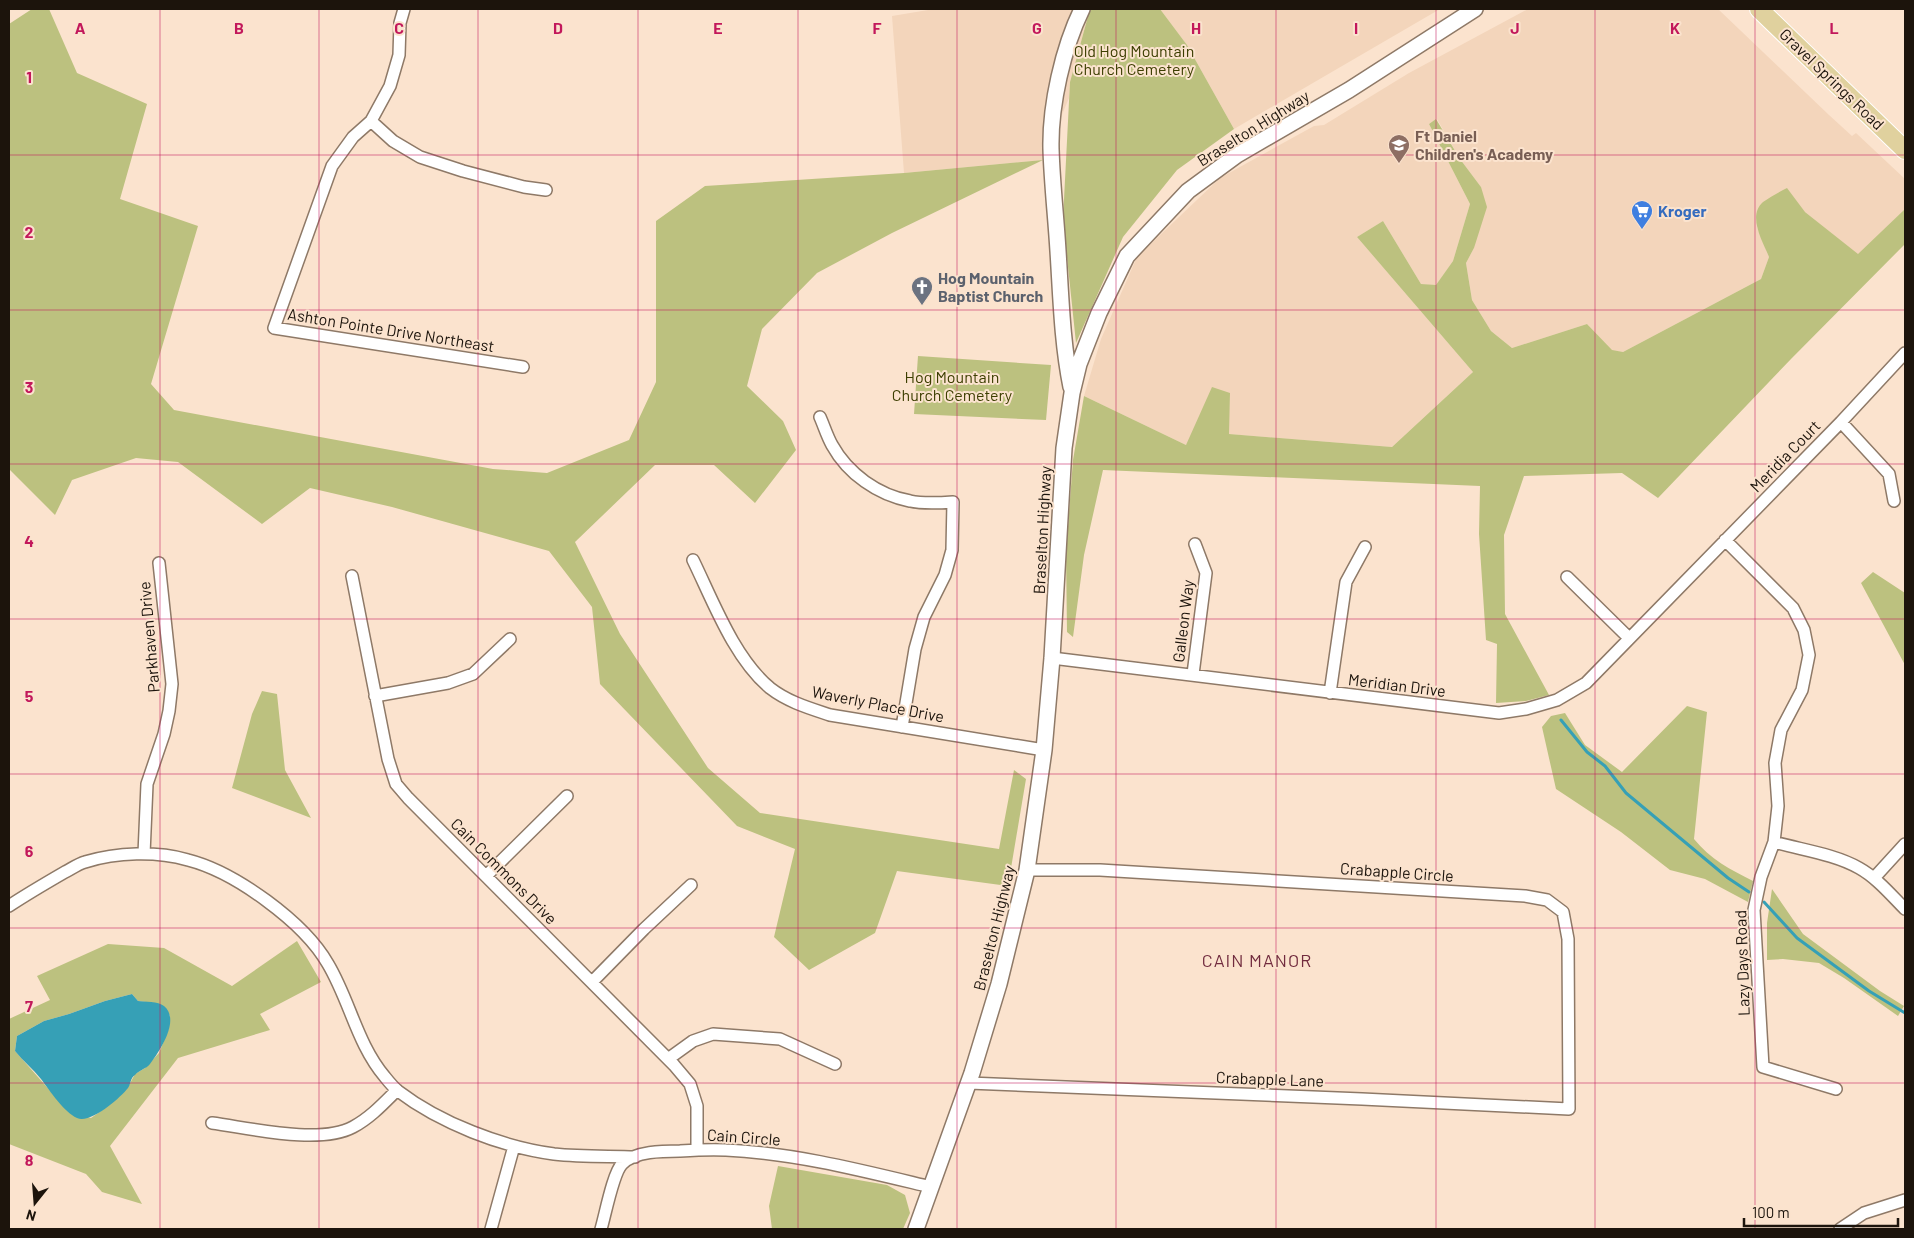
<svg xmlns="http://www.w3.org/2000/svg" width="1914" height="1238" font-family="Barlow,sans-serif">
  <rect width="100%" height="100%" fill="#fbe3ce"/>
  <path fill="#f3d5bb" d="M 934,9 L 1090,9 L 1070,82 L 1069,98 L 1043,160 L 904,173 L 892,16 Z
    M 1160,9 L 1440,9 L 1234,129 L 1187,45 Z
    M 1528,9 L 1718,9 L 1829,115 L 1852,136 L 1856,133 L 1905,179 L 1905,209 L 1858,255 L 1805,212 L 1757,227 L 1769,257 L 1761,279 L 1623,352 L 1612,351 L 1587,324 L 1512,348 L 1491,331 L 1472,300 L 1466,263 L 1474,248 L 1481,187 L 1460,159 L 1437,119 L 1429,124 L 1470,204 L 1453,261 L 1436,286 L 1421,284 L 1383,221 L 1357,237 L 1473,372 L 1392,447 L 1228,434 L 1230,394 L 1186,445 L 1084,396 L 1101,339 L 1137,257 L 1220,178 L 1314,126 L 1324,125 L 1409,73 Z"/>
  <path fill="#bcc17f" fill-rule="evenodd" d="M 32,9 L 49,9 L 77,73 L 147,104 L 120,199 L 198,226 L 151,384 L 174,410 L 493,469 L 547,473 L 629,440 L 656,382 L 656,221 L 705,186 L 904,173 L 1043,160 L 892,233 L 817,273 L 762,329 L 747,386 L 783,421 L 796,450 L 755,503 L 714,465 L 655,465 L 575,542 L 620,634 L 708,768 L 760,813 L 999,849 L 1014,770 L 1026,779 L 1008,886 L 897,871 L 875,933 L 809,970 L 774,937 L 795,849 L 737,826 L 600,684 L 592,607 L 549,551 L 392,507 L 310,488 L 262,524 L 178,462 L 136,458 L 72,480 L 55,515 L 9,469 L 9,24 Z
    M 1090,9 L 1160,9 L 1187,45 L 1234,129 L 1177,170 L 1123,237 L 1076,343 L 1063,219 L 1070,82 Z
    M 1436,119 L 1460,159 L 1481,187 L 1487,207 L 1474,248 L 1466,263 L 1472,300 L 1491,331 L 1512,348 L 1587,324 L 1612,350 L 1623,352 L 1761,279 L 1769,257 C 1763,242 1747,216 1763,202 C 1770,197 1779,192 1787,188 L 1805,212 L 1858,254 L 1905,209 L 1905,244 L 1791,359 L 1658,498 L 1622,473 L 1524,476 L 1504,535 L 1505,614 L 1549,695 L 1526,701 L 1496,703 L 1497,644 L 1486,640 L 1479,534 L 1480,486 L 1103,470 L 1084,555 L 1073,637 L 1067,632 L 1066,553 L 1073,460 L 1084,396 L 1186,445 L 1212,387 L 1230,393 L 1229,434 L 1392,447 L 1473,372 L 1357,237 L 1383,221 L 1421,284 L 1436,285 L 1453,261 L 1470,204 L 1429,124 Z
    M 918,356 L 1051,365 L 1046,420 L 914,414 Z
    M 1873,572 L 1905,593 L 1905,665 L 1861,583 Z
    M 262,691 L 277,694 L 285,770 L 311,818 L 232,788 L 252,714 Z
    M 1687,706 L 1707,712 L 1694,839 C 1710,859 1731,870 1753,881 L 1748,902 L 1705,879 L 1670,870 L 1621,832 L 1556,789 L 1542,727 L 1551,716 L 1565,713 L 1585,745 L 1622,772 Z
    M 1772,889 L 1803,934 L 1880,991 L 1904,1006 L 1898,1016 L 1844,978 L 1819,963 L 1783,959 L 1767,960 L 1767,923 Z
    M 297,941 L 321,982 L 260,1014 L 270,1030 L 178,1058 L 110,1146 L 142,1204 L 102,1192 L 86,1174 L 9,1144 L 9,1019 L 50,1000 L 37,976 L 108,944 L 164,948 L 232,986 ZM 132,994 L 138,1001 L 154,1003 L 170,1015 L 169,1028 L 159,1053 L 145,1068 L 135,1074 L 128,1087 L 101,1111 L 91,1118 L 68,1111 L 15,1051 L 17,1036 L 44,1021 L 69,1014 L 105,1001 Z
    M 778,1166 L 887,1185 L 905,1195 L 910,1213 L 903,1229 L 772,1229 L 769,1206 Z"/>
  <path fill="#36a0b6" d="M 132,994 L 138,1001 C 145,1002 158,1001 164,1006 C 181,1020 159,1052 150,1064 C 146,1069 139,1070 135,1075 C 130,1078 131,1084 128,1088 C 120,1098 91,1124 77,1118 C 64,1112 50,1091 41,1079 C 33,1069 23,1061 15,1051 L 17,1036 L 44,1021 L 69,1014 L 105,1001 Z"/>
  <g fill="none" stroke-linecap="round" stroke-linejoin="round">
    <path stroke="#36a0b6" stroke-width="3" d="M 1561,720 L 1587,752 L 1605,766 L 1626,793 L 1728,878 L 1749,892
      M 1764,902 L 1797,938 L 1869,991 L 1905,1013"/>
    <g stroke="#8e7967" stroke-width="14">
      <path id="street" d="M 404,9 L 400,23 L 399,55 L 390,86 L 371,121 L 353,137 L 332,166 L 274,328 L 523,367
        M 371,121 L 393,141 L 420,157 L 463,171 L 524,187 L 546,190
        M 820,417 C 824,426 827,436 832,445 C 848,474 878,495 910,501 C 923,504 939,503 953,502 L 952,550 L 945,575 L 924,617 L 915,649 L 902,727
        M 1841,422 L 1889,474 L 1894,501
        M 1725,540 L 1793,608 L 1804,630 L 1809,655 L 1802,690 L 1781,730 L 1775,763 L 1778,806 L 1774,842 L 1761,877 L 1754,910 L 1763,1067 L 1836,1089
        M 693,560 C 713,601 734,658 770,688 C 788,702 809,708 830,715 L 1044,750
        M 352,576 L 388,759 L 396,784 L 408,798 L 674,1065 L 690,1084 L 697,1106 L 697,1150
        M 1567,577 L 1629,638
        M 1052,658 L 1499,713 L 1526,709 L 1557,700 L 1586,683 L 1841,422 L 1905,353
        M 1193,674 L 1206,573 L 1195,544
        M 1330,693 L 1346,582 L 1365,547
        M 375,696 L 448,683 L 473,674 L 510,639
        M 1774,842 C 1802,850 1834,854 1859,868 C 1877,878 1891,895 1905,909
        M 144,854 L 147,784 L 164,734 L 169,711 L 172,684 L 159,563
        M 486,876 L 567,796
        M 1874,878 L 1905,844
        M 9,906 C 27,894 46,883 65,872 C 71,869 78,864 85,862 C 117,852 156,851 188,860 C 235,872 304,922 328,964 C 350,1001 357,1044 385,1077 C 389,1082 393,1087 398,1091 C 440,1123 502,1147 554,1154 C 581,1157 609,1156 635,1157
        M 592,982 L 644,929 L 691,885
        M 668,1059 L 693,1041 L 713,1034 L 780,1039 L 835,1064
        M 969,1083 L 1362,1099 L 1569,1109 L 1568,939 L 1563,912 L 1547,900 L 1525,896 L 1100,870 L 1027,870
        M 212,1123 C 250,1128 319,1145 353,1127 C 370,1118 383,1104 397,1090
        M 491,1229 L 514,1146
        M 601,1229 C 605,1216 613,1173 622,1164 C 635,1151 663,1151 680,1151 C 695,1150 711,1149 726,1150 C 795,1153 864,1171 931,1187
        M 1840,1229 L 1864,1213 L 1905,1200"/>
    </g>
    <g stroke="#8e7967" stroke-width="18">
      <path id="secondary" d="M 1071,387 C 1062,342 1061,297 1058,251 C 1056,217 1052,183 1051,149 C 1050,105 1063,48 1082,9
        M 916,1229 L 972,1073 L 999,984 L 1027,870 L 1044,750 L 1052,658 L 1064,448 L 1072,393 L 1079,364 L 1099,313 L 1127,256 L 1188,191 L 1237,155 L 1349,90 L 1475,9"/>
    </g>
    <g stroke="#fff" stroke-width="20">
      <path id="primary" d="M 1759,9 L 1905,150"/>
    </g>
    <use href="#street" stroke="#fff" stroke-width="11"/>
    <use href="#secondary" stroke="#fff" stroke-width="15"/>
    <use href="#primary" stroke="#e0d19e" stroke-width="18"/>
  </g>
  <path fill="none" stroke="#c2185b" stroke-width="1" stroke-opacity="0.55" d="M 160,9 L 160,1229M 319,9 L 319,1229M 478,9 L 478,1229M 638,9 L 638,1229M 798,9 L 798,1229M 957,9 L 957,1229M 1116,9 L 1116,1229M 1276,9 L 1276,1229M 1436,9 L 1436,1229M 1595,9 L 1595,1229M 1755,9 L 1755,1229M 9,155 L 1905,155M 9,310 L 1905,310M 9,464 L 1905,464M 9,619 L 1905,619M 9,774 L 1905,774M 9,928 L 1905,928M 9,1083 L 1905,1083"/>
  <defs>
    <g id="school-pin" transform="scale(1.125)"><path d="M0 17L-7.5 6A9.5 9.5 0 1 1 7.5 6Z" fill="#8d6e63" stroke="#fbe3ce"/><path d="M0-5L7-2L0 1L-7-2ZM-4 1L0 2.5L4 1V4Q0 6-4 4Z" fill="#fff"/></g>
    <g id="supermarket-pin" transform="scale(1.125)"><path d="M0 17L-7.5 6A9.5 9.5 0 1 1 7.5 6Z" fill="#3f7fe0" stroke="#fbe3ce"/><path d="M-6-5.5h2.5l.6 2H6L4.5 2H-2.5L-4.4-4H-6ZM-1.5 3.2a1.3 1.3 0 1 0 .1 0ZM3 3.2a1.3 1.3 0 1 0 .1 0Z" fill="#fff"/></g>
    <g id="church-pin" transform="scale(1.125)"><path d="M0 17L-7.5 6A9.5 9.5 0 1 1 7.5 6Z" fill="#6b7280" stroke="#fbe3ce"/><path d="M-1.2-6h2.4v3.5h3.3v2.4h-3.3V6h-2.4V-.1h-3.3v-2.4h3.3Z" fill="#fff"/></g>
  </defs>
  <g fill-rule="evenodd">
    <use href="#school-pin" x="1399" y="145"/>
    <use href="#supermarket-pin" x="1642" y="211"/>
    <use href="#church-pin" x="922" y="287"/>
  </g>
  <g text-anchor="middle" stroke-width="4" stroke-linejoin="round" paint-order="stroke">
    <g font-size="16" fill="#3c3e00" stroke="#fbe3ce">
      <text x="1134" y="57">Old Hog Mountain<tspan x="1134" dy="18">Church Cemetery</tspan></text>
      <text x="952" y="383">Hog Mountain<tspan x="952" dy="18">Church Cemetery</tspan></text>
    </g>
    <g font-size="16" fill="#1c140c" stroke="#fbe3ce">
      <text transform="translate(1832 79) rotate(44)" y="6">Gravel Springs Road</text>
      <text transform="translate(1253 128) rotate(-32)" y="6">Braselton Highway</text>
      <text transform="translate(391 330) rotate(9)" y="6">Ashton Pointe Drive Northeast</text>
      <text transform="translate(1785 456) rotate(-46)" y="6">Meridia Court</text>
      <text transform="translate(1042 530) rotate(-87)" y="6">Braselton Highway</text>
      <text transform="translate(1183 621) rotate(-83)" y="6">Galleon Way</text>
      <text transform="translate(149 637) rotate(-95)" y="6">Parkhaven Drive</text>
      <text transform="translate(1397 685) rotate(7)" y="6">Meridian Drive</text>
      <text transform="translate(878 704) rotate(11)" y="6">Waverly Place Drive</text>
      <text transform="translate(504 871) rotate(45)" y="6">Cain Commons Drive</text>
      <text transform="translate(1397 872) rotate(4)" y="6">Crabapple Circle</text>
      <text transform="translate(994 928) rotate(-76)" y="6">Braselton Highway</text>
      <text transform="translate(1742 963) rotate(-92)" y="6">Lazy Days Road</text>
      <text transform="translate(1270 1079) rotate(2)" y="6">Crabapple Lane</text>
      <text transform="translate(744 1137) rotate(4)" y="6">Cain Circle</text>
    </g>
    <g font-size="16" font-weight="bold" fill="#785e54" stroke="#fbe3ce" text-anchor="start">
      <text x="1415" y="142">Ft Daniel<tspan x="1415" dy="18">Children's Academy</tspan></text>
    </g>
    <g font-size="16" font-weight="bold" fill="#366cbe" stroke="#fbe3ce" text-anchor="start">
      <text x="1658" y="217">Kroger</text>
    </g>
    <g font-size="16" font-weight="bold" fill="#5b616d" stroke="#fbe3ce" text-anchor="start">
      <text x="938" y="284">Hog Mountain<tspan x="938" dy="18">Baptist Church</tspan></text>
    </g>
    <g font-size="18" letter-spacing="1" fill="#712b3e" stroke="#fbe3ce">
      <text x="1257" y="967">CAIN MANOR</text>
    </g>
  </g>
  <g font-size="16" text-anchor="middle" font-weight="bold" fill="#c2185b" stroke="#fbe3ce" stroke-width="4" stroke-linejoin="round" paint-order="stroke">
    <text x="80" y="34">A</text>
    <text x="239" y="34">B</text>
    <text x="399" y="34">C</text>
    <text x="558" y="34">D</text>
    <text x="718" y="34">E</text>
    <text x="877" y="34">F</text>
    <text x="1037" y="34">G</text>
    <text x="1196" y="34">H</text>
    <text x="1356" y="34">I</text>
    <text x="1515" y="34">J</text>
    <text x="1675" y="34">K</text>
    <text x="1834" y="34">L</text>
    <text x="29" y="83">1</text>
    <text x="29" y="238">2</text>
    <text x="29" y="393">3</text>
    <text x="29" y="547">4</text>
    <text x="29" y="702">5</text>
    <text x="29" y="857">6</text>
    <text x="29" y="1012">7</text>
    <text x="29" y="1166">8</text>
  </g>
  <rect width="1914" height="1238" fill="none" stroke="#1c140c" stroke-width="20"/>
  <g transform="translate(35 1203) rotate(197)" stroke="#fbe3ce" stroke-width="4" paint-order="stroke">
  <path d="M0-4L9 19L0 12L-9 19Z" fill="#1c140c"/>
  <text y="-8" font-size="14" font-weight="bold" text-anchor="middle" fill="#1c140c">N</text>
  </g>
  <path d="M1744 1218v8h154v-8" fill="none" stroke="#1c140c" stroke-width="2.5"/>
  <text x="1752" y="1218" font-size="15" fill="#1c140c" stroke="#fbe3ce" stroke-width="4" paint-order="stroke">100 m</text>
</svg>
